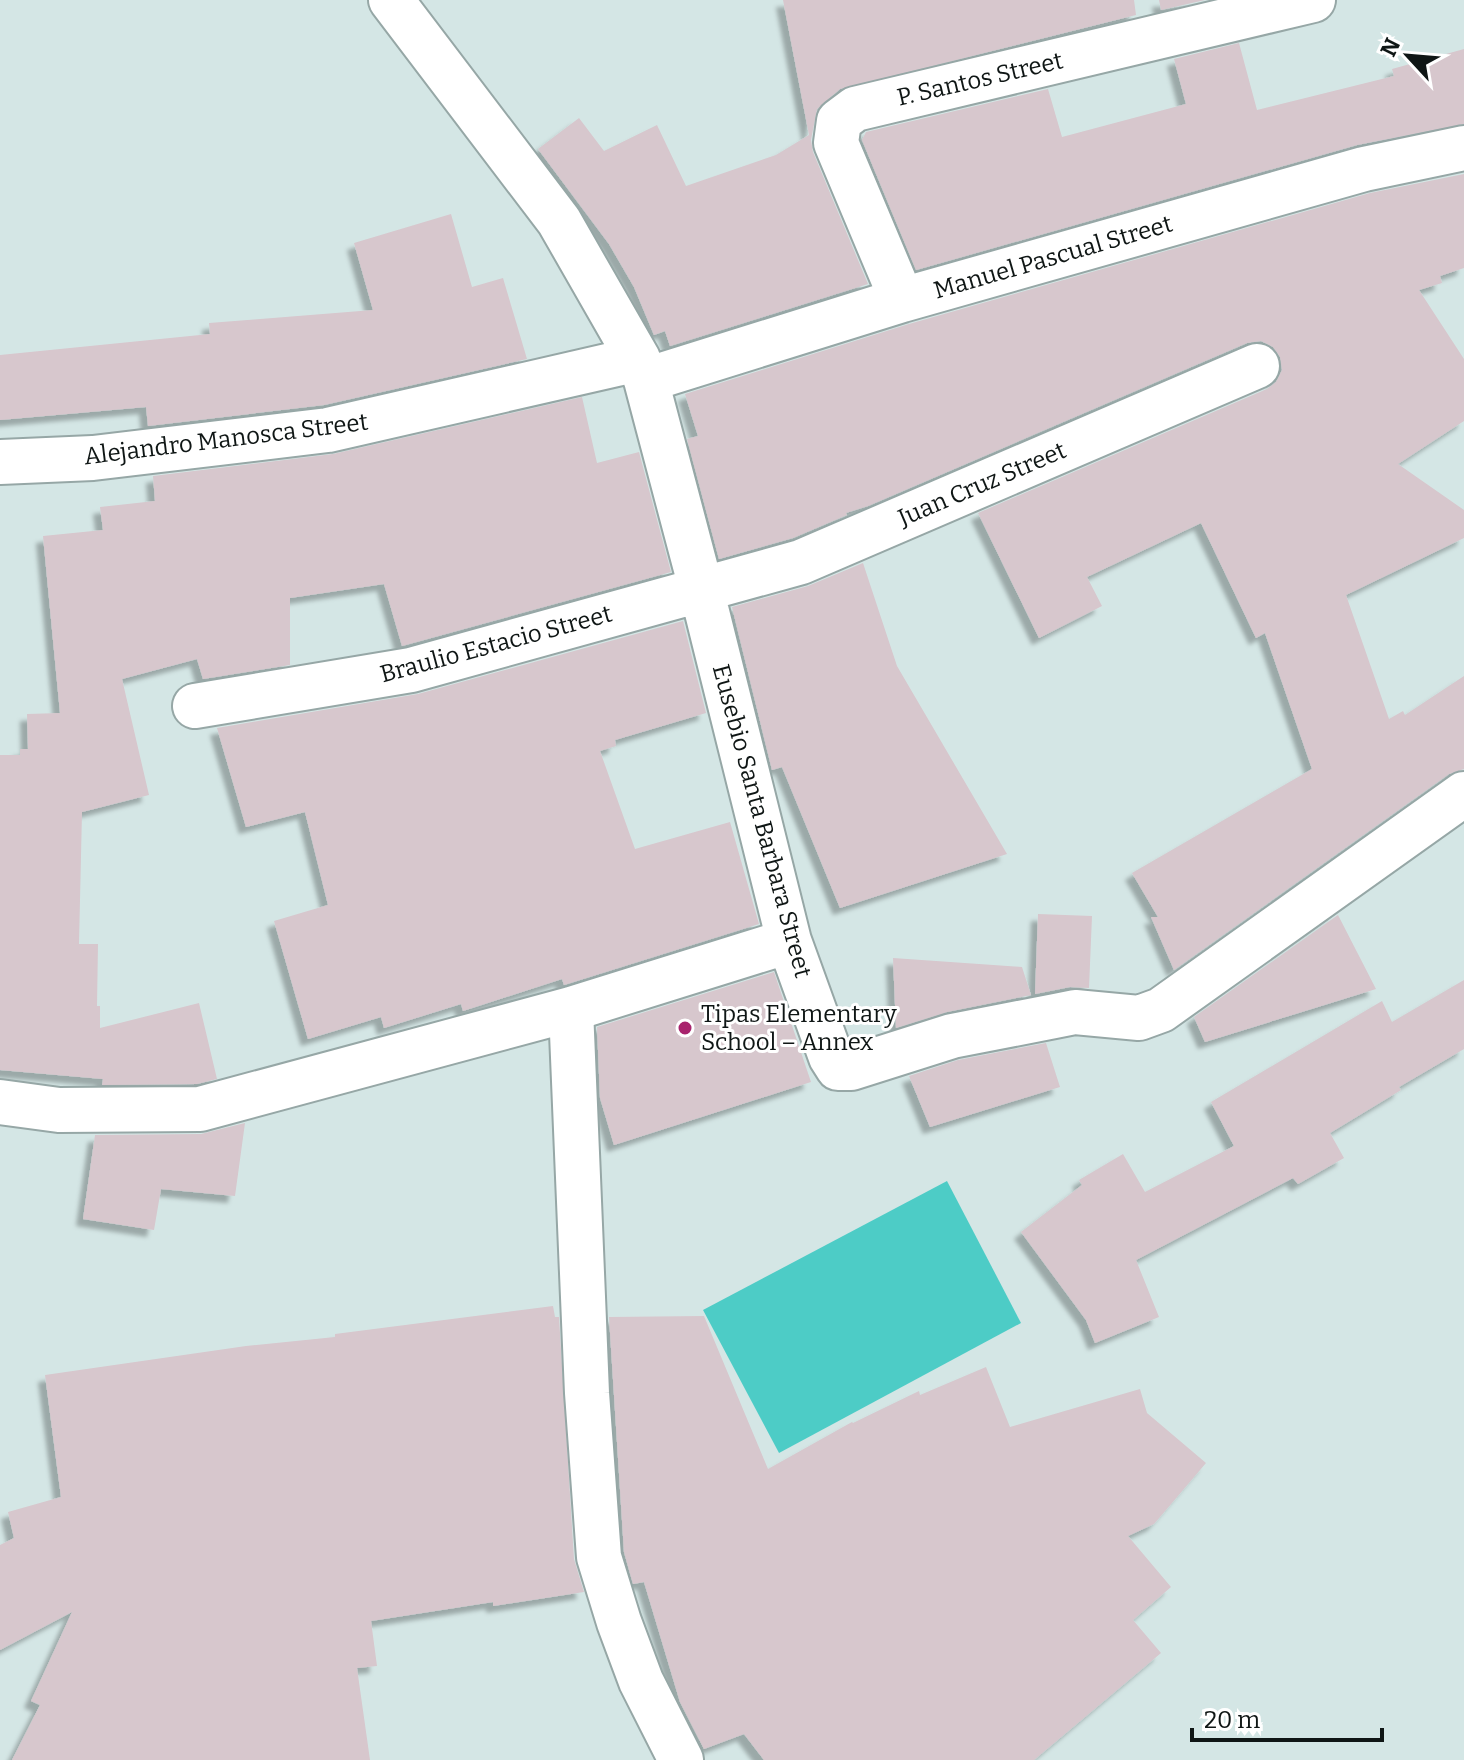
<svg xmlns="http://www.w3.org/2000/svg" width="1464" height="1760" font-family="Bitter,serif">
  <defs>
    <filter id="shadow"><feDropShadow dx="-7" dy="7" stdDeviation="2" flood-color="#0004"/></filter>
  </defs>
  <rect width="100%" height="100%" fill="#d4e6e5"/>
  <path fill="#4dccc6" d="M 947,1181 L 1021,1323 L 779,1453 L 703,1310 Z"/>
  <path fill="#d7c7cd" filter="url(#shadow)" d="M 783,0 L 1134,0 L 1136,15 L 840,89 L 817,109 L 811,140 L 813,152 L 868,284 L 670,346 L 665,331 L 654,335 L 634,287 L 609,244 L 538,149 L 579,118 L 604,151 L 657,125 L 686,186 L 776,155 L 809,135 Z
    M 1159,0 L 1205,0 L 1161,10 Z
    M 1239,43 L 1257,110 L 1394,76 L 1392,69 L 1464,49 L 1464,124 L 1357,145 L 916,270 L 862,140 L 866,132 L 1048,89 L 1062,137 L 1186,104 L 1174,59 Z
    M 1464,174 L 1464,268 L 1440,276 L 1442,283 L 1419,290 L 1464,359 L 1464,421 L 1398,464 L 1464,510 L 1464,538 L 1346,595 L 1389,719 L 1403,711 L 1405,715 L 1464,676 L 1464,769 L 1449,774 L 1174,970 L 1151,917 L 1158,917 L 1132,873 L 1312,769 L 1265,633 L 1256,638 L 1201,523 L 1087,577 L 1102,606 L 1039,638 L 978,513 L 1267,389 L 1276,382 L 1282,370 L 1280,357 L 1273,347 L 1261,341 L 1247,343 L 868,506 L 846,513 L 847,515 L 793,538 L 719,559 L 687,439 L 698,436 L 685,394 L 909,324 L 1370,193 Z
    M 451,214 L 472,287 L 503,278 L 527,359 L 324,405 L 148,426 L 146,407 L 0,420 L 0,355 L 210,334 L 209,323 L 373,310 L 354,243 Z
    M 582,397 L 597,463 L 639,452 L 671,572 L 402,646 L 384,584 L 290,598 L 290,665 L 203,679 L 197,659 L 122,679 L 149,795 L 82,812 L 79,944 L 98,944 L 97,1006 L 100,1006 L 100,1028 L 199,1003 L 217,1079 L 197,1084 L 102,1085 L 103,1079 L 0,1070 L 0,755 L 20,755 L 20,749 L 28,749 L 27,714 L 60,713 L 43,536 L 103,530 L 100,507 L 155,501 L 153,476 L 333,454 Z
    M 863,563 L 897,666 L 1007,854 L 840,908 L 782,767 L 772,770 L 732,607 L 808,586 Z
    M 683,621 L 706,713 L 615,740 L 616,746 L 600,751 L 635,849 L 730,822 L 759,924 L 564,985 L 562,979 L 463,1011 L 461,1004 L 384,1028 L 381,1017 L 308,1039 L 274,921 L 328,905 L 305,812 L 246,827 L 217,728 L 418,694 Z
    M 1038,914 L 1092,916 L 1089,988 L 1070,987 L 1035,994 Z
    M 1338,915 L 1376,989 L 1205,1042 L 1194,1017 Z
    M 893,958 L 1022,967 L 1031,995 L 947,1012 L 896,1028 Z
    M 774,972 L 811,1082 L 614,1145 L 600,1098 L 597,1027 Z
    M 1464,980 L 1464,1049 L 1399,1087 L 1401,1090 L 1330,1133 L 1344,1158 L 1298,1184 L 1293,1178 L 1136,1260 L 1159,1317 L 1095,1343 L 1086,1320 L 1021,1232 L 1082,1185 L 1079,1180 L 1123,1154 L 1145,1192 L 1234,1146 L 1211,1102 L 1382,1001 L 1392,1022 Z
    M 1046,1043 L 1060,1087 L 930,1127 L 909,1076 L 958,1060 Z
    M 245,1123 L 235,1196 L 161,1189 L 154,1230 L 83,1219 L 95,1135 L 201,1134 Z
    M 553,1306 L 555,1317 L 559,1317 L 574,1559 L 584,1592 L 493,1606 L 493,1602 L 371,1621 L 377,1666 L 357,1668 L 370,1760 L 12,1760 L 40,1705 L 31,1701 L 72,1612 L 0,1650 L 0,1545 L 14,1538 L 8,1512 L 61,1497 L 45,1375 L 246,1346 L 335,1337 L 335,1334 Z
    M 704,1316 L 768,1469 L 852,1422 L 853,1423 L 919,1391 L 920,1395 L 986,1367 L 1010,1427 L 1140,1389 L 1147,1413 L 1206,1463 L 1154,1524 L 1128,1536 L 1171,1587 L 1133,1620 L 1161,1653 L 1034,1760 L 764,1760 L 744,1734 L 704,1749 L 680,1702 L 644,1582 L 633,1584 L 624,1552 L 609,1317 Z"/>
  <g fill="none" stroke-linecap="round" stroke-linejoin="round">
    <g stroke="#96a7a6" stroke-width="48">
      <path id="street" d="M 391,0 L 559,221 L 638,359 L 646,380 L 701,588 L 789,941 L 831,1057 L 838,1068 L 851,1068 L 952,1036 L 1055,1016 L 1075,1012 L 1139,1018 L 1161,1010 L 1464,794
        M 902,300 L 836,143 L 839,121 L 855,109 L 1313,0
        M 646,380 L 902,300 L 1364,169 L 1464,148
        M 0,462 L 93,458 L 328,430 L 638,359
        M 195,706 L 411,670 L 801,562 L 1257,366
        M 571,1009 L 587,1393 L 599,1557 L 619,1622 L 641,1681 L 681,1760
        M 0,1102 L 59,1110 L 200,1109 L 571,1009 L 789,941"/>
    </g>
    <use href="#street" stroke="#fff" stroke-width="44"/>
  </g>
  <circle fill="#a8236d" stroke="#fff" stroke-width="3" cx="685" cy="1028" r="8"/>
  <g text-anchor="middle" stroke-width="6" stroke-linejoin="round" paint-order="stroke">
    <g font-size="24" fill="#0f1615" stroke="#fff">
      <text transform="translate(980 79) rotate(-13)" y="8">P. Santos Street</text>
      <text transform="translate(1053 257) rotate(-16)" y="8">Manuel Pascual Street</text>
      <text transform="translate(226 439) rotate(-7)" y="8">Alejandro Manosca Street</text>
      <text transform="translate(982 484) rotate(-23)" y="8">Juan Cruz Street</text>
      <text transform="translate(496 644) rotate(-15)" y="8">Braulio Estacio Street</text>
      <text transform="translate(762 821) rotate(75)" y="8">Eusebio Santa Barbara Street</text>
    </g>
    <g font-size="24" fill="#0f1615" stroke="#fff" text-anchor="start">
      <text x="701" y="1022">Tipas Elementary<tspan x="701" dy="28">School – Annex</tspan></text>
    </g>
  </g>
  <g transform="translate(1408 56) rotate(296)" stroke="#ffffff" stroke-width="6" paint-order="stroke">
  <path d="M0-6L14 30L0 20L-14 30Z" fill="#0f1615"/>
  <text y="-12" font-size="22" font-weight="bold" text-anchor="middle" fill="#0f1615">N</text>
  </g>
  <path d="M1192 1728v12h190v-12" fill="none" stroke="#0f1615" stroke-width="4"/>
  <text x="1204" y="1728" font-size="24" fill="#0f1615" stroke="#ffffff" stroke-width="6" paint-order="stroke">20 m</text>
</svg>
